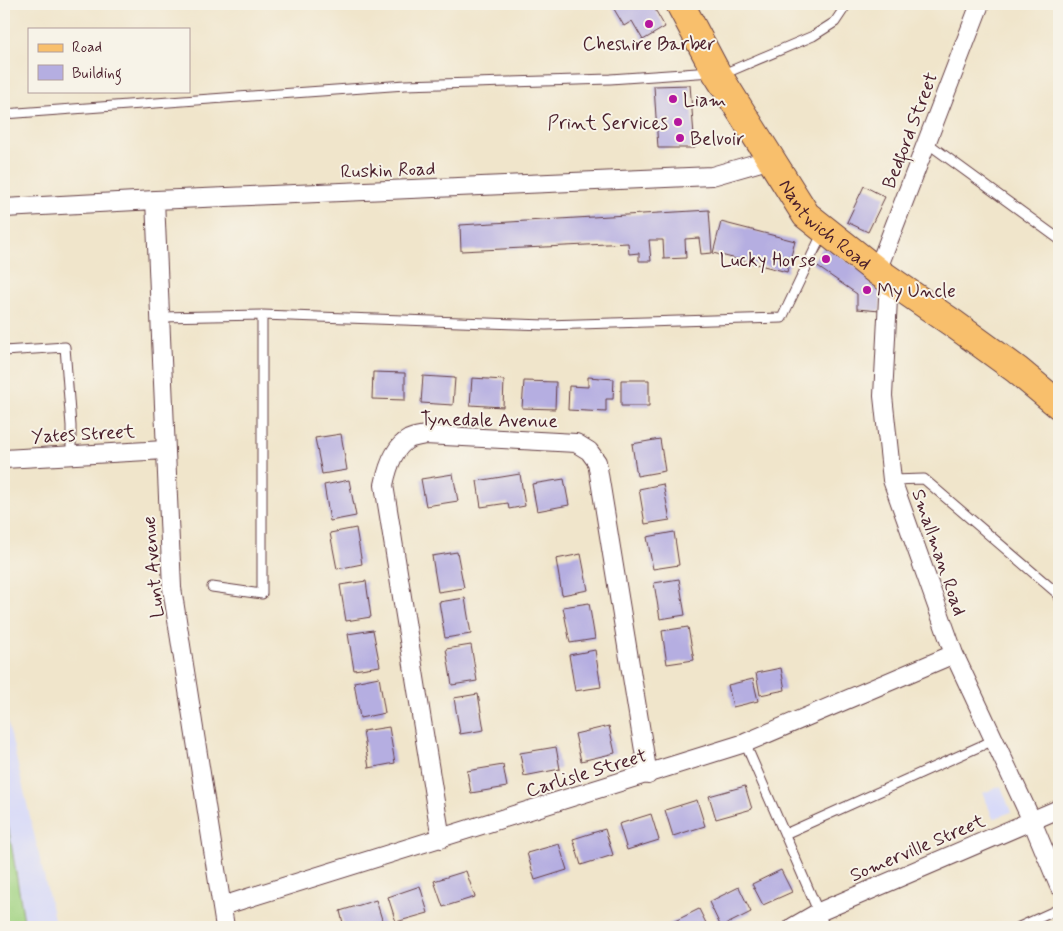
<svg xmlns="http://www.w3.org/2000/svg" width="1063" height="931" font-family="Mynerve,sans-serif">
  <rect width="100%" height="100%" fill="#f7f3e8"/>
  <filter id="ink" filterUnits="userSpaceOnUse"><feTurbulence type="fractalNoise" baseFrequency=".02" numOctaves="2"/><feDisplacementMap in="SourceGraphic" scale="10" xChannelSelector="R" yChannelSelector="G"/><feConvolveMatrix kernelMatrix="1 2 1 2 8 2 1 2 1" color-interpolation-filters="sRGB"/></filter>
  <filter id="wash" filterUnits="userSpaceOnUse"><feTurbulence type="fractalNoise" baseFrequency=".0096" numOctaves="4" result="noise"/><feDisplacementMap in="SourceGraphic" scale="20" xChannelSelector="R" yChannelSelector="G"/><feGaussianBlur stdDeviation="1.12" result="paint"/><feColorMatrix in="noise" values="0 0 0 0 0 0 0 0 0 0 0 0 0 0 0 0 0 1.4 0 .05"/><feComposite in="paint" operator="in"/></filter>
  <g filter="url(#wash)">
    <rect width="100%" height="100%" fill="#f0e5cb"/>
    <path fill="#d5d8f9" d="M 4,706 L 56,927 L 4,927 Z
      M 1001,786 L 1011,812 L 993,819 L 983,793 Z"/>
    <path fill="#a1d382" stroke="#767956" d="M 4,801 L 25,927 L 4,927 Z"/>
    <g id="blocks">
      <path fill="#b5aee1" d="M 611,4 L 652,4 L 665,27 L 643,40 L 632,21 L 624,26 Z
        M 690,85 L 695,148 L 658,148 L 654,86 Z
        M 864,186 L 885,197 L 868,232 L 847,222 Z
        M 709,210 L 712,253 L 701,254 L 699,238 L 685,239 L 686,258 L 664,259 L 663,240 L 649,240 L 651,261 L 639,261 L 639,253 L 629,254 L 628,243 L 461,251 L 460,225 Z
        M 721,222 L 795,241 L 787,272 L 713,253 Z
        M 824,245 L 881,284 L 880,311 L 857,309 L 857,294 L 812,263 Z
        M 373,372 L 405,373 L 405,400 L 372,399 Z
        M 423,376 L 455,378 L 453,405 L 421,403 Z
        M 588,377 L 614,379 L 613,399 L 606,399 L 606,412 L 568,410 L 569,386 L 588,387 Z
        M 472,378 L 504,380 L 503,407 L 470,405 Z
        M 621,380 L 649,380 L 649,406 L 621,406 Z
        M 524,381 L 556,382 L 555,409 L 522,408 Z
        M 341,434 L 347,470 L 322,474 L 315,438 Z
        M 660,439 L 665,471 L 637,476 L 632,444 Z
        M 453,474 L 458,501 L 426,506 L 421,479 Z
        M 520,474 L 525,506 L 509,509 L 508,503 L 481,507 L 477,481 Z
        M 564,479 L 569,505 L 537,511 L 532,484 Z
        M 349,480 L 356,516 L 330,521 L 324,485 Z
        M 663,484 L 670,520 L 645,524 L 639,489 Z
        M 356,528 L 362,564 L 337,569 L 330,533 Z
        M 674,532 L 679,565 L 653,569 L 647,537 Z
        M 457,552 L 464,588 L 438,592 L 432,556 Z
        M 581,554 L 588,590 L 562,595 L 556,559 Z
        M 679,579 L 685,615 L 660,619 L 654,583 Z
        M 366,581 L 371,617 L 346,621 L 340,585 Z
        M 465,598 L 471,634 L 445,638 L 439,602 Z
        M 589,603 L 595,639 L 570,643 L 563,607 Z
        M 688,627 L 694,660 L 667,664 L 662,631 Z
        M 373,630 L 380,666 L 354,670 L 348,634 Z
        M 471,645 L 477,681 L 452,685 L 446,649 Z
        M 595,650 L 601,687 L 575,691 L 569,655 Z
        M 781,668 L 785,690 L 760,695 L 756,673 Z
        M 379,677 L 385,713 L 360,718 L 354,682 Z
        M 753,679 L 758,701 L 733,707 L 728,685 Z
        M 478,694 L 484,730 L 460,734 L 454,698 Z
        M 609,726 L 615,753 L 581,761 L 575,734 Z
        M 389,727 L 395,763 L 369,768 L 363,731 Z
        M 556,747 L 560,769 L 524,776 L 520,753 Z
        M 503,765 L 507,787 L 471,793 L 467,771 Z
        M 745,786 L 752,809 L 716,819 L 709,796 Z
        M 697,800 L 705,826 L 673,836 L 665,810 Z
        M 651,814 L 659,840 L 627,850 L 619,824 Z
        M 605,829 L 613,855 L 581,865 L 573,839 Z
        M 559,844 L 567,870 L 535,880 L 527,853 Z
        M 781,870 L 792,892 L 763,905 L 752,884 Z
        M 466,871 L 475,897 L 443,907 L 434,881 Z
        M 420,886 L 428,913 L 396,922 L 388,897 Z
        M 739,887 L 751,912 L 721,927 L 709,902 Z
        M 376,900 L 384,926 L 344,927 L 340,911 Z
        M 699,909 L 708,927 L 663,927 Z"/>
    </g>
  </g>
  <g filter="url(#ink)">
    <use href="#blocks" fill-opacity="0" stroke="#633d43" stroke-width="1"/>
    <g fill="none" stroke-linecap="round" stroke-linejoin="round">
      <g stroke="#633d43" stroke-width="11">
        <path id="service" d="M 721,75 L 813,36 L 835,22 L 847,4
          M 4,114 L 405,85 L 610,79 L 712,72
          M 926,142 L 1059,239
          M 160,317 L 262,315
          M 4,351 L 65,347 L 71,426 L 71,455
          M 892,480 L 924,479 L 1058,594 L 1059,597
          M 212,587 L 262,594 L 262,315 L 546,325 L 782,318 L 823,232
          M 745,743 L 825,927
          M 785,834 L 994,740
          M 1019,927 L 1059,909"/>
      </g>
      <g stroke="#633d43" stroke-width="20">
        <path id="minor" d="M 155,200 L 172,588 L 225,927
          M 4,208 L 155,200 L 712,176 L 771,159
          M 877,271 L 980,4
          M 889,279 L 883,396 L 892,480 L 954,654 L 1032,821 L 1059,886
          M 4,459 L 165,450
          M 441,839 L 384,485 C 387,470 394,447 409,439 C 413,437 420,436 425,435 L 576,443 L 589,451 L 597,462 L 648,775
          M 222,906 L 745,743 L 954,654
          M 793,927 L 819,912 L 1059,809"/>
      </g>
      <g stroke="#633d43" stroke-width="30">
        <g id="primary">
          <path id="s1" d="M 680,4 L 716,72 L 806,215 L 877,271 L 954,324 L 1017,370 L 1059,405"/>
        </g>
      </g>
      <use href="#service" stroke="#fff" stroke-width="9"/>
      <use href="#minor" stroke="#fff" stroke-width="18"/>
      <use href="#primary" stroke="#f8bf6c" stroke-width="28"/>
    </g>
  </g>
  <g fill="#b5179e" stroke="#f7f3e8" stroke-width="2">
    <circle cx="649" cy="24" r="5"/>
    <circle cx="673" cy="99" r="5"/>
    <circle cx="678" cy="122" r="5"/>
    <circle cx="680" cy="138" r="5"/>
    <circle cx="826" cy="259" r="5"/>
    <circle cx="867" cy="290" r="5"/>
  </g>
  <g text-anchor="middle" stroke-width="4" stroke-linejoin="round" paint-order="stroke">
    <g font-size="19" fill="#4a1f2b" stroke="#f7f3e8" text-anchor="start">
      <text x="649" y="50" text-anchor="middle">Cheshire Barber</text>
      <text x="683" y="106">Liam</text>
      <text x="668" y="129" text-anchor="end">Print Services</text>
      <text x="690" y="145">Belvoir</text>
      <text x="816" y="266" text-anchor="end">Lucky Horse</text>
      <text x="877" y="297">My Uncle</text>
    </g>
    <g font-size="19" fill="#4a1f2b" stroke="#f7f3e8">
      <text transform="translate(909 130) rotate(-69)" y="7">Bedford Street</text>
      <text transform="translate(388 169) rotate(-2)" y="7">Ruskin Road</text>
      <text dy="7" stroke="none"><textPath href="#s1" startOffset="266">Nantwich Road</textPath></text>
      <text transform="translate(489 419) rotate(1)" y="7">Tynedale Avenue</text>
      <text transform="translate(83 433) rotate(-3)" y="7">Yates Street</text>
      <text transform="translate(940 552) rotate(71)" y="7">Smallman Road</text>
      <text transform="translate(152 567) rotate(-95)" y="7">Lunt Avenue</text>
      <text transform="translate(586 772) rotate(-17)" y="7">Carlisle Street</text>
      <text transform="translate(917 847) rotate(-23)" y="7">Somerville Street</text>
    </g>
  </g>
  <rect width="1063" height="931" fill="none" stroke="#f7f3e8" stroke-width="20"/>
  <rect x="28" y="28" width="162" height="65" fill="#f7f3e8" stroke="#b29e9c"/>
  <rect x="38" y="44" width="25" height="8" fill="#f8bf6c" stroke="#b29e9c"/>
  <text x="72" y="52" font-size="15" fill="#4a1f2b">Road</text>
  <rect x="38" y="65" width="25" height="15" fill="#b5aee1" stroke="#b29e9c"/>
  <text x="72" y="78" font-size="15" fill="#4a1f2b">Building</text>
</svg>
